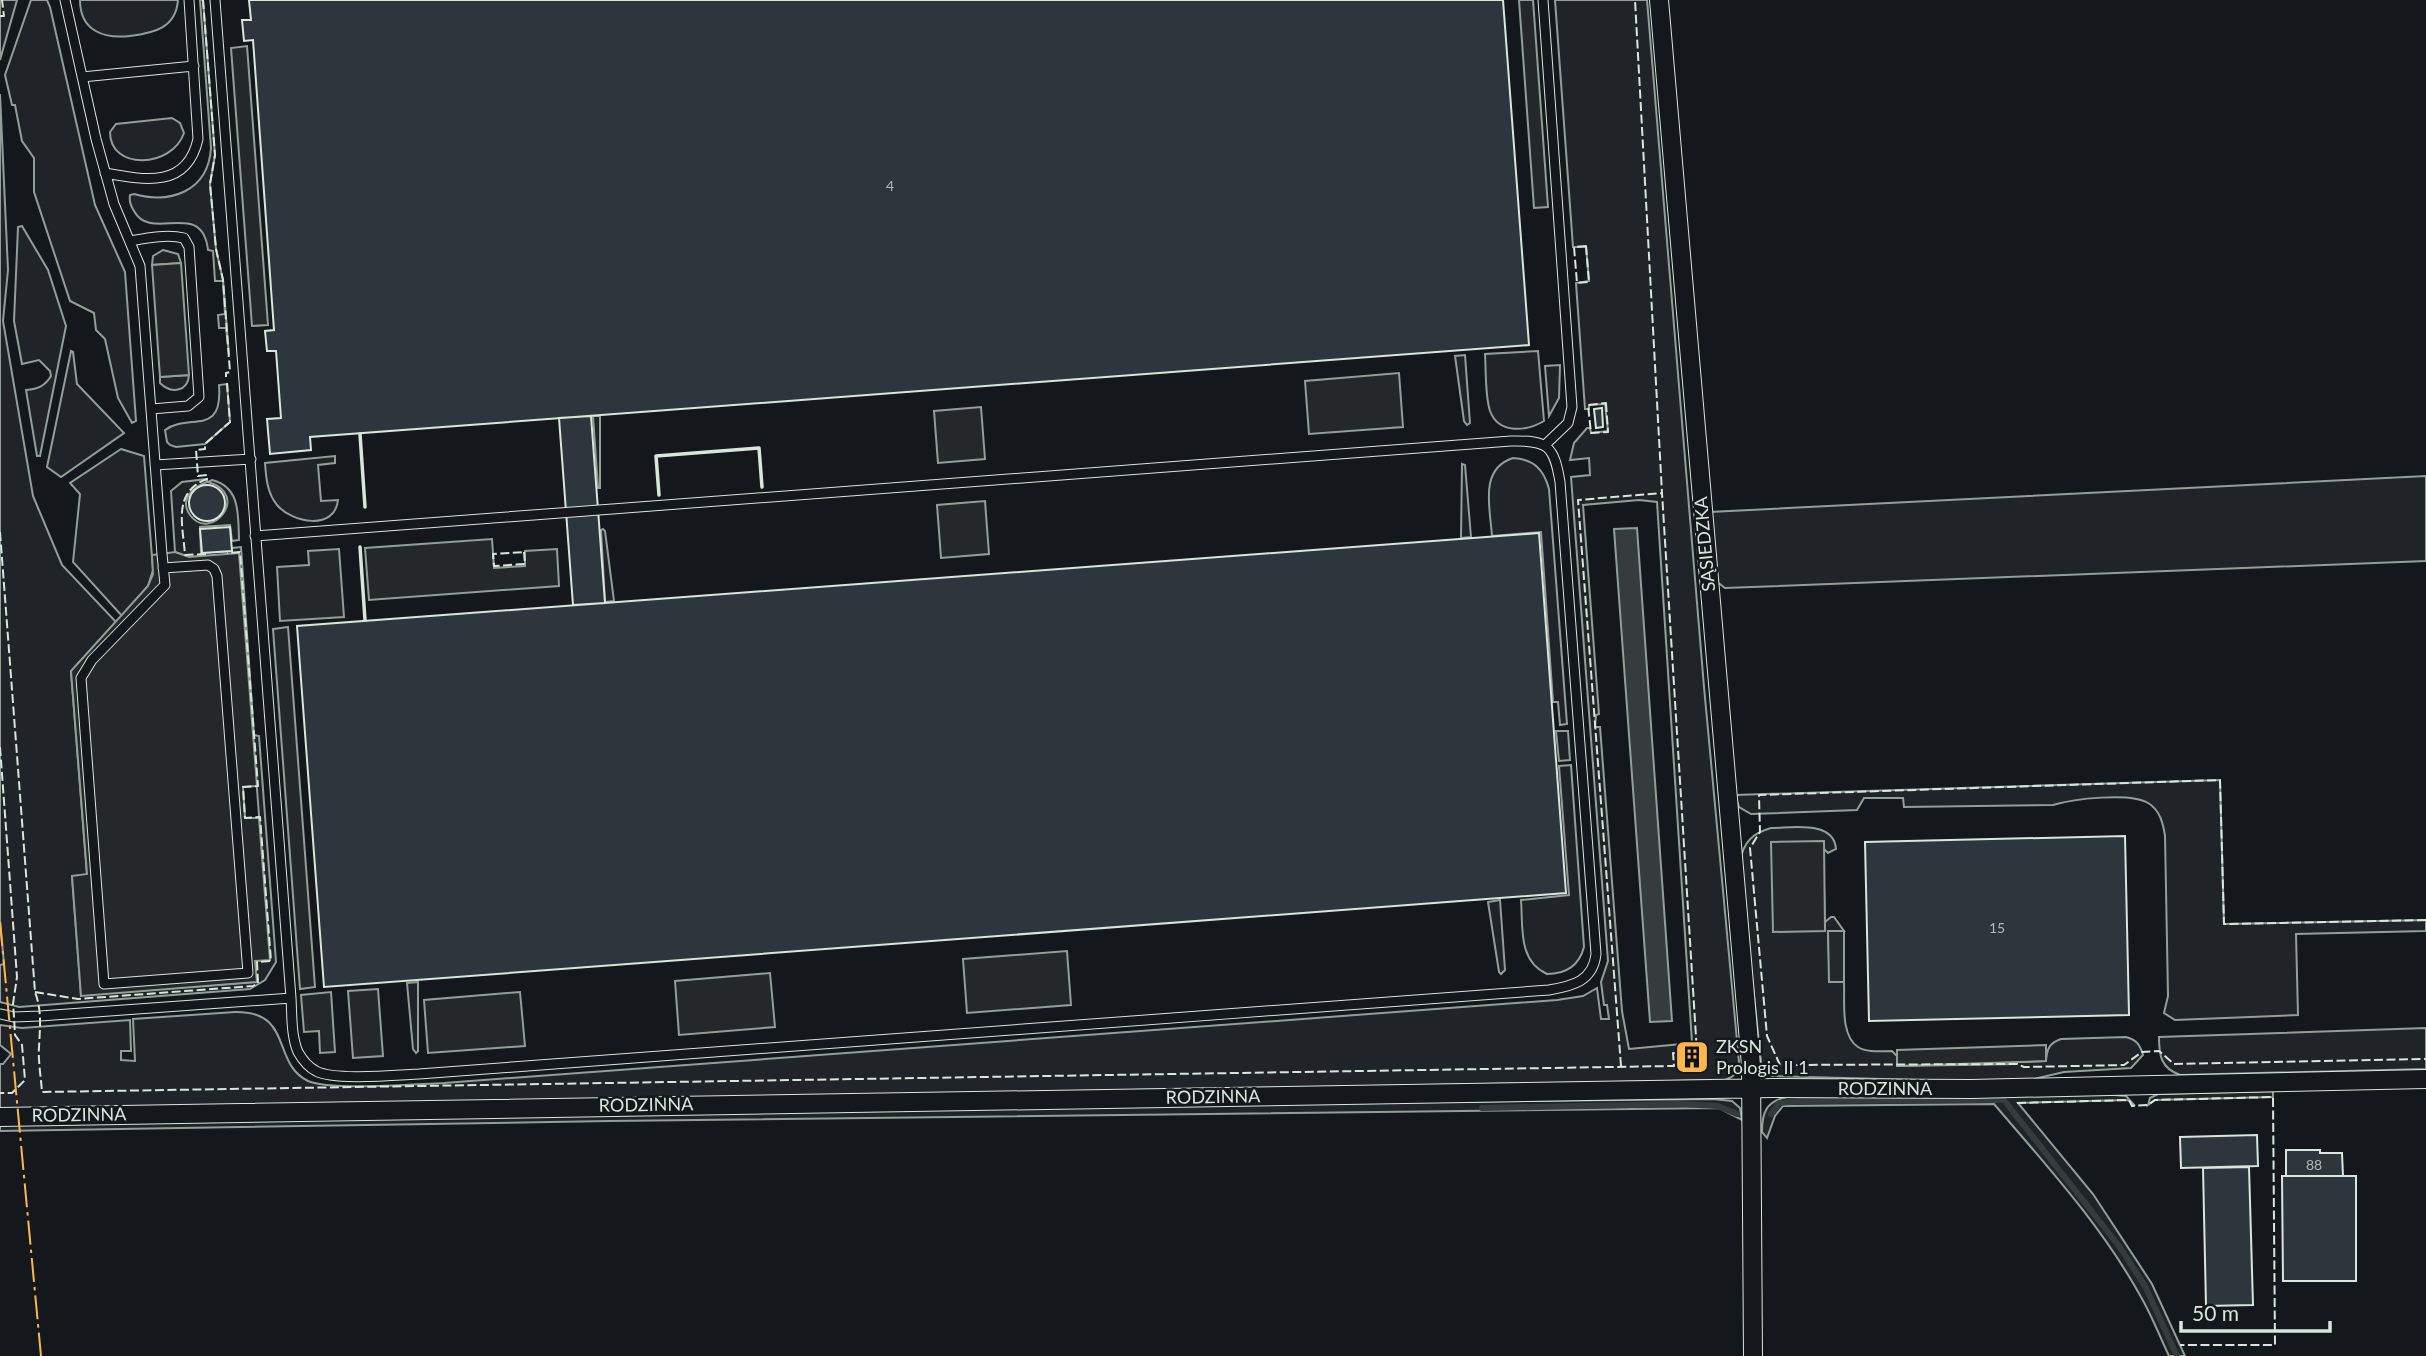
<svg xmlns="http://www.w3.org/2000/svg" width="2426" height="1356" font-family="Lato,sans-serif">
  <rect width="100%" height="100%" fill="#14181c"/>
  <path fill="#202428" stroke="#939e99" stroke-width="2" fill-rule="evenodd" d="M 0,0 L 17,0 L 0,60 Z
    M 31,0 L 47,0 L 50,7 L 95,205 L 125,272 L 136,421 L 132,423 L 118,398 L 105,339 L 96,330 L 94,313 L 70,301 L 34,192 L 34,158 L 22,141 L 15,105 L 12,105 L 5,75 Z
    M 80,0 L 178,0 C 176,28 154,33 130,36 C 104,39 80,31 80,0 Z
    M 200,0 L 203,0 L 215,155 L 210,184 L 216,249 L 223,280 L 229,355 L 226,328 L 219,328 L 218,315 L 225,314 L 223,281 L 215,281 L 213,251 L 208,250 C 202,198 151,243 134,211 C 130,205 129,201 130,195 L 134,194 C 170,204 208,192 211,148 Z
    M 1555,0 L 1647,0 L 1704,687 L 1739,1062 C 1738,1073 1735,1076 1725,1080 L 0,1109 L 0,1064 L 3,1064 L 11,1054 L 0,1045 L 0,1025 L 22,1028 L 130,1020 L 131,1051 L 121,1051 L 121,1060 L 135,1061 L 133,1019 L 235,1012 C 294,1011 271,1063 308,1081 C 331,1091 415,1084 444,1083 L 1557,1000 L 1583,996 L 1597,988 L 1601,1019 L 1609,1019 L 1607,1005 L 1604,1005 L 1601,982 L 1608,961 L 1571,477 L 1590,475 L 1589,458 L 1570,460 L 1574,443 L 1587,428 L 1590,428 L 1591,433 L 1608,431 L 1605,404 L 1589,405 L 1589,409 L 1585,409 L 1576,283 L 1589,281 L 1586,247 L 1573,247 ZM 1639,500 L 1657,502 L 1692,1043 L 1629,1049 L 1622,1011 L 1600,727 L 1595,727 L 1596,715 L 1599,714 L 1583,505 Z
    M 0,94 L 8,270 L 3,321 L 33,496 L 62,565 L 116,622 L 71,671 L 87,875 L 72,876 L 81,995 L 257,982 L 255,961 L 270,959 L 239,554 L 189,557 L 175,552 L 171,491 L 182,482 L 207,479 L 207,482 C 193,487 179,499 190,515 C 210,543 252,495 208,482 L 212,480 C 241,487 238,516 239,540 L 232,541 L 230,525 L 200,527 L 201,553 L 232,551 L 232,548 L 241,547 L 254,735 L 259,736 L 276,962 L 265,980 L 250,989 L 19,1007 L 0,1002 L 0,965 L 4,964 L 0,920 Z
    M 172,118 L 180,123 L 184,133 C 172,168 110,171 110,132 L 116,124 Z
    M 22,226 L 48,270 L 66,326 L 40,456 L 37,456 L 26,390 C 38,389 45,386 51,376 L 50,371 L 39,360 L 22,364 L 14,321 L 18,227 Z
    M 163,250 L 178,254 L 181,263 L 152,265 L 153,256 Z
    M 71,351 L 73,352 L 77,384 L 124,433 L 61,477 L 47,467 Z
    M 1538,351 L 1544,421 C 1527,431 1499,435 1490,411 C 1485,396 1486,370 1485,354 Z
    M 1465,355 L 1470,423 L 1467,425 L 1464,421 L 1455,356 Z
    M 1560,365 L 1559,398 L 1549,416 L 1545,366 Z
    M 189,375 C 188,392 171,394 160,383 L 160,377 Z
    M 227,384 L 230,422 L 205,444 L 176,447 L 170,445 L 167,442 L 165,430 C 189,412 223,438 219,385 Z
    M 593,416 L 600,416 L 600,488 L 598,488 Z
    M 121,449 L 144,456 L 153,570 L 148,586 L 122,616 L 73,562 L 80,494 L 70,483 Z
    M 335,456 L 335,463 L 318,465 L 321,501 L 338,500 C 335,531 292,523 277,505 C 267,493 266,477 265,463 Z
    M 1513,458 C 1534,459 1544,470 1549,489 L 1567,724 L 1560,725 L 1558,702 L 1553,702 L 1541,532 L 1492,536 C 1490,507 1479,469 1513,458 Z
    M 1462,464 L 1465,465 L 1471,537 L 1461,538 Z
    M 2426,476 L 2426,561 L 1725,588 L 1716,581 L 1710,512 Z
    M 603,529 L 605,531 L 614,601 L 605,602 L 601,530 Z
    M 1556,731 L 1568,731 L 1570,760 L 1559,761 Z
    M 1571,765 L 1584,947 C 1579,966 1566,974 1547,974 C 1518,961 1523,928 1521,900 L 1569,895 L 1559,766 Z
    M 2220,780 L 2224,924 L 2426,920 L 2426,931 L 2296,934 L 2298,1015 L 2175,1020 L 2164,1013 L 2168,996 L 2165,836 C 2163,823 2160,810 2148,803 C 2130,792 2073,799 2053,805 L 1904,807 L 1903,798 L 1864,798 L 1857,810 L 1751,814 L 1739,807 L 1735,795 Z
    M 1771,828 C 1792,828 1834,820 1836,849 L 1828,853 L 1824,849 L 1823,841 L 1825,930 L 1825,922 L 1831,917 L 1834,917 L 1844,931 L 1828,931 L 1830,982 L 1844,982 C 1845,1001 1840,1035 1858,1047 C 1867,1053 1882,1051 1892,1051 L 1897,1056 L 1897,1066 L 1902,1066 L 2016,1064 L 2017,1062 L 2046,1061 C 2047,1049 2049,1043 2061,1039 L 2126,1037 C 2137,1040 2140,1045 2143,1055 L 2131,1068 L 2064,1072 L 2034,1079 L 1959,1081 L 1772,1076 L 1765,1071 L 1761,1062 L 1740,862 C 1743,842 1753,833 1771,828 Z
    M 1500,900 L 1505,970 L 1501,974 L 1499,972 L 1488,902 Z
    M 418,982 L 418,1051 L 416,1053 L 413,1049 L 407,983 Z
    M 2426,1028 L 2426,1069 L 2180,1075 C 2161,1068 2159,1056 2159,1037 Z
    M 2273,1091 L 2273,1097 L 2155,1100 L 2148,1105 L 2150,1098 L 2158,1094 Z
    M 2103,1094 L 2126,1096 L 2135,1106 L 2128,1100 L 2018,1103 L 2093,1194 L 2152,1284 L 2185,1356 L 2169,1356 C 2160,1337 2152,1316 2141,1297 C 2102,1226 2046,1165 1994,1104 L 1783,1106 L 1775,1116 L 1767,1138 L 1762,1132 C 1762,1113 1766,1101 1787,1097 Z
    M 1713,1099 L 1732,1101 L 1740,1108 L 1742,1120 L 1719,1108 L 609,1121 L 0,1131 L 0,1124 L 1139,1105 Z"/>
  <path fill="#24282b" stroke="#939e99" stroke-width="2" d="M 1519,0 L 1533,0 L 1548,207 L 1534,208 Z
    M 247,46 L 268,325 L 252,326 L 231,48 Z
    M 181,263 L 189,375 L 160,377 L 152,265 Z
    M 1399,373 L 1403,427 L 1309,434 L 1305,381 Z
    M 981,407 L 985,459 L 938,463 L 934,411 Z
    M 985,501 L 989,554 L 941,558 L 937,505 Z
    M 492,539 L 494,568 L 525,566 L 525,551 L 557,549 L 559,586 L 369,600 L 365,548 Z
    M 339,549 L 344,617 L 280,621 L 277,567 L 309,565 L 308,551 Z
    M 175,552 L 189,557 L 239,553 L 257,786 L 243,787 L 245,818 L 259,818 L 270,960 L 255,961 L 257,982 L 81,996 L 72,876 L 87,874 L 71,671 L 148,586 L 153,574 L 152,555 Z
    M 288,627 L 315,987 L 300,989 L 273,629 Z
    M 1824,841 L 1825,931 L 1773,932 L 1771,842 Z
    M 1828,931 L 1844,931 L 1844,982 L 1829,982 Z
    M 1067,951 L 1071,1005 L 967,1013 L 963,959 Z
    M 770,973 L 775,1027 L 679,1035 L 675,981 Z
    M 378,989 L 383,1056 L 353,1058 L 348,991 Z
    M 331,992 L 335,1052 L 320,1053 L 319,1031 L 304,1032 L 301,995 Z
    M 520,992 L 525,1046 L 428,1053 L 424,1000 Z
    M 2046,1045 L 2046,1061 L 1897,1066 L 1897,1050 Z"/>
  <path fill="#363b3e" stroke="#939e99" stroke-width="2" d="M 1637,528 L 1672,1021 L 1650,1022 L 1614,529 Z"/>
  <g fill="none" stroke-linecap="round" stroke-linejoin="round">
    <path stroke="#363b3e" stroke-width="6" d="M 2007,1104 L 2119,1246 L 2145,1286 L 2177,1356
      M 1482,1108 L 1680,1104 L 1718,1106 L 1737,1114
      M 1771,1114 L 1779,1103 L 1800,1101 L 2004,1100"/>
  </g>
  <path fill="#2c363c" stroke="#d8e6dc" stroke-width="2" d="M 249,0 L 1503,0 L 1529,345 L 310,437 L 311,450 L 270,454 L 267,419 L 281,418 L 276,351 L 267,351 L 265,331 L 274,330 L 253,40 L 244,41 L 242,20 L 251,20 Z
    M 1602,408 L 1603,427 L 1596,428 L 1594,409 Z
    M 591,416 L 605,603 L 573,605 L 559,418 Z
    M189 503a18 18 0 1 1 36 0a18 18 0 1 1-36 0Z
    M 230,527 L 232,551 L 202,553 L 200,529 Z
    M 1539,533 L 1566,893 L 324,987 L 297,626 Z
    M 2125,836 L 2129,1015 L 1869,1021 L 1865,842 Z
    M 2257,1135 L 2258,1166 L 2181,1168 L 2180,1137 Z
    M 2286,1150 L 2320,1150 L 2320,1153 L 2342,1153 L 2343,1176 L 2286,1176 Z
    M 2249,1167 L 2253,1305 L 2206,1306 L 2203,1168 Z
    M 2282,1176 L 2356,1176 L 2356,1281 L 2283,1281 Z"/>
  <g fill="none" stroke-linecap="round" stroke-linejoin="round">
    <g stroke="#d8e6dc" stroke-width="11">
      <path id="lane" d="M 65,0 L 96,139 L 114,204 L 140,266 L 162,554 L 165,585 L 92,660 L 81,678 L 104,984 L 248,973 L 217,576 L 214,569 L 208,565 L 163,568
        M 215,0 C 241,332 265,665 291,998 C 292,1014 291,1036 298,1052 C 302,1059 308,1067 316,1071 C 334,1081 397,1075 419,1074 L 1549,990 C 1573,986 1593,981 1596,954 L 1560,482 C 1554,446 1548,440 1511,441 L 255,536
        M 1543,0 L 1572,407 L 1568,423 L 1546,444
        M 82,77 L 194,66
        M 105,173 C 144,180 187,189 198,139 L 189,0
        M 130,241 C 147,238 167,234 184,238 L 189,247 L 199,397 L 188,406 L 151,409
        M 155,465 L 251,459
        M 0,1014 L 14,1017 L 40,1016 L 291,998"/>
    </g>
    <g stroke="#d8e6dc" stroke-width="20">
      <path id="street" d="M 1659,0 L 1751,1065 L 1753,1356
        M 0,1117 L 1774,1088 L 1971,1089 L 2426,1079"/>
    </g>
    <use href="#lane" stroke="#14181c" stroke-width="9"/>
    <use href="#street" stroke="#14181c" stroke-width="18"/>
    <path stroke="#d8e6dc" stroke-width="2" stroke-dasharray="9 3.5" stroke-linecap="butt" d="M 203,0 L 215,155 L 210,184 L 216,249 L 223,280 L 230,372 L 226,373 L 226,377
      M 0,16 L 4,16 L 2,0
      M 1586,246 L 1589,282 L 1577,283 L 1574,247 Z
      M 1606,403 L 1608,432 L 1591,433 L 1588,405 Z
      M 0,532 L 35,992 C 42,1011 40,1027 39,1047 C 38,1061 41,1077 42,1092 L 1674,1066 L 1673,1053 L 1697,1053 L 1662,493 L 1635,0
      M 524,552 L 525,564 L 494,566 L 493,554 Z
      M 206,554 L 185,555 C 183,525 172,492 207,479 L 207,475 L 198,476 L 196,450 L 205,449 L 205,444 L 230,422 L 227,383
      M 0,747 L 17,977 L 13,1004 L 14,1017 L 15,1035 L 22,1045 L 25,1080 L 12,1093 L 0,1093
      M 2426,920 L 2224,924 L 2220,780 L 1759,795 L 1760,832 L 1750,848 L 1767,1036 L 1780,1065 L 2017,1064 L 2024,1067 L 2124,1065 L 2142,1052 L 2159,1051 L 2174,1064 L 2426,1059
      M 35,992 L 78,999 L 253,986 L 258,983 L 257,962 L 271,961 L 260,817 L 245,818 L 243,787 L 258,786 L 240,552 L 227,553
      M 1621,1066 L 1578,500 L 1662,493
      M 2017,1103 L 2129,1100 L 2132,1106 L 2148,1105 L 2155,1100 L 2273,1097 L 2275,1345 L 2180,1345"/>
    <path stroke="#d8e6dc" stroke-width="3.5" d="M 360,434 L 365,507
      M 659,495 L 656,456 L 759,448 L 762,487
      M 360,547 L 365,620"/>
    <path stroke="#ffb74d" stroke-width="2" stroke-dasharray="24 5 3.5 5" stroke-linecap="butt" d="M 0,922 L 41,1356"/>
  </g>
  <defs>
    <g id="building-square" transform="scale(1.75)"><rect x="-9" y="-9" width="18" height="18" rx="4" fill="#ffb74d" stroke="#14181c"/><path d="M-4-6H4V6H1V3H-1V6H-4ZM-2.5-4.3h1.7v1.8h-1.7ZM.8-4.3h1.7v1.8H.8ZM-2.5-1h1.7V.8h-1.7ZM.8-1h1.7V.8H.8Z" fill="#111"/></g>
  </defs>
  <g fill-rule="evenodd">
    <use href="#building-square" x="1692" y="1057"/>
  </g>
  <g text-anchor="middle" stroke-width="5" stroke-linejoin="round" paint-order="stroke">
    <g font-size="14" fill="#adbab4">
      <text x="890" y="191">4</text>
      <text x="1997" y="933">15</text>
      <text x="2314" y="1170">88</text>
    </g>
    <g font-size="18" fill="#d8e6dc" stroke="#14181c">
      <text transform="translate(1705 544) rotate(-95)" y="6">SĄSIEDZKA</text>
      <text x="1885" y="1095">RODZINNA</text>
      <text transform="translate(1213 1097) rotate(-1)" y="6">RODZINNA</text>
      <text transform="translate(646 1105) rotate(-1)" y="6">RODZINNA</text>
      <text transform="translate(79 1115) rotate(-1)" y="6">RODZINNA</text>
    </g>
    <g font-size="18" fill="#d8e6dc" stroke="#14181c" text-anchor="start">
      <text x="1716" y="1053">ZKSN<tspan x="1716" dy="21">Prologis II 1</tspan></text>
    </g>
  </g>
  <path d="M2181 1321v10h149v-10" fill="none" stroke="#d8e6dc" stroke-width="3.5"/>
  <text x="2192" y="1321" font-size="21" fill="#d8e6dc" stroke="#14181c" stroke-width="5" paint-order="stroke">50 m</text>
</svg>
